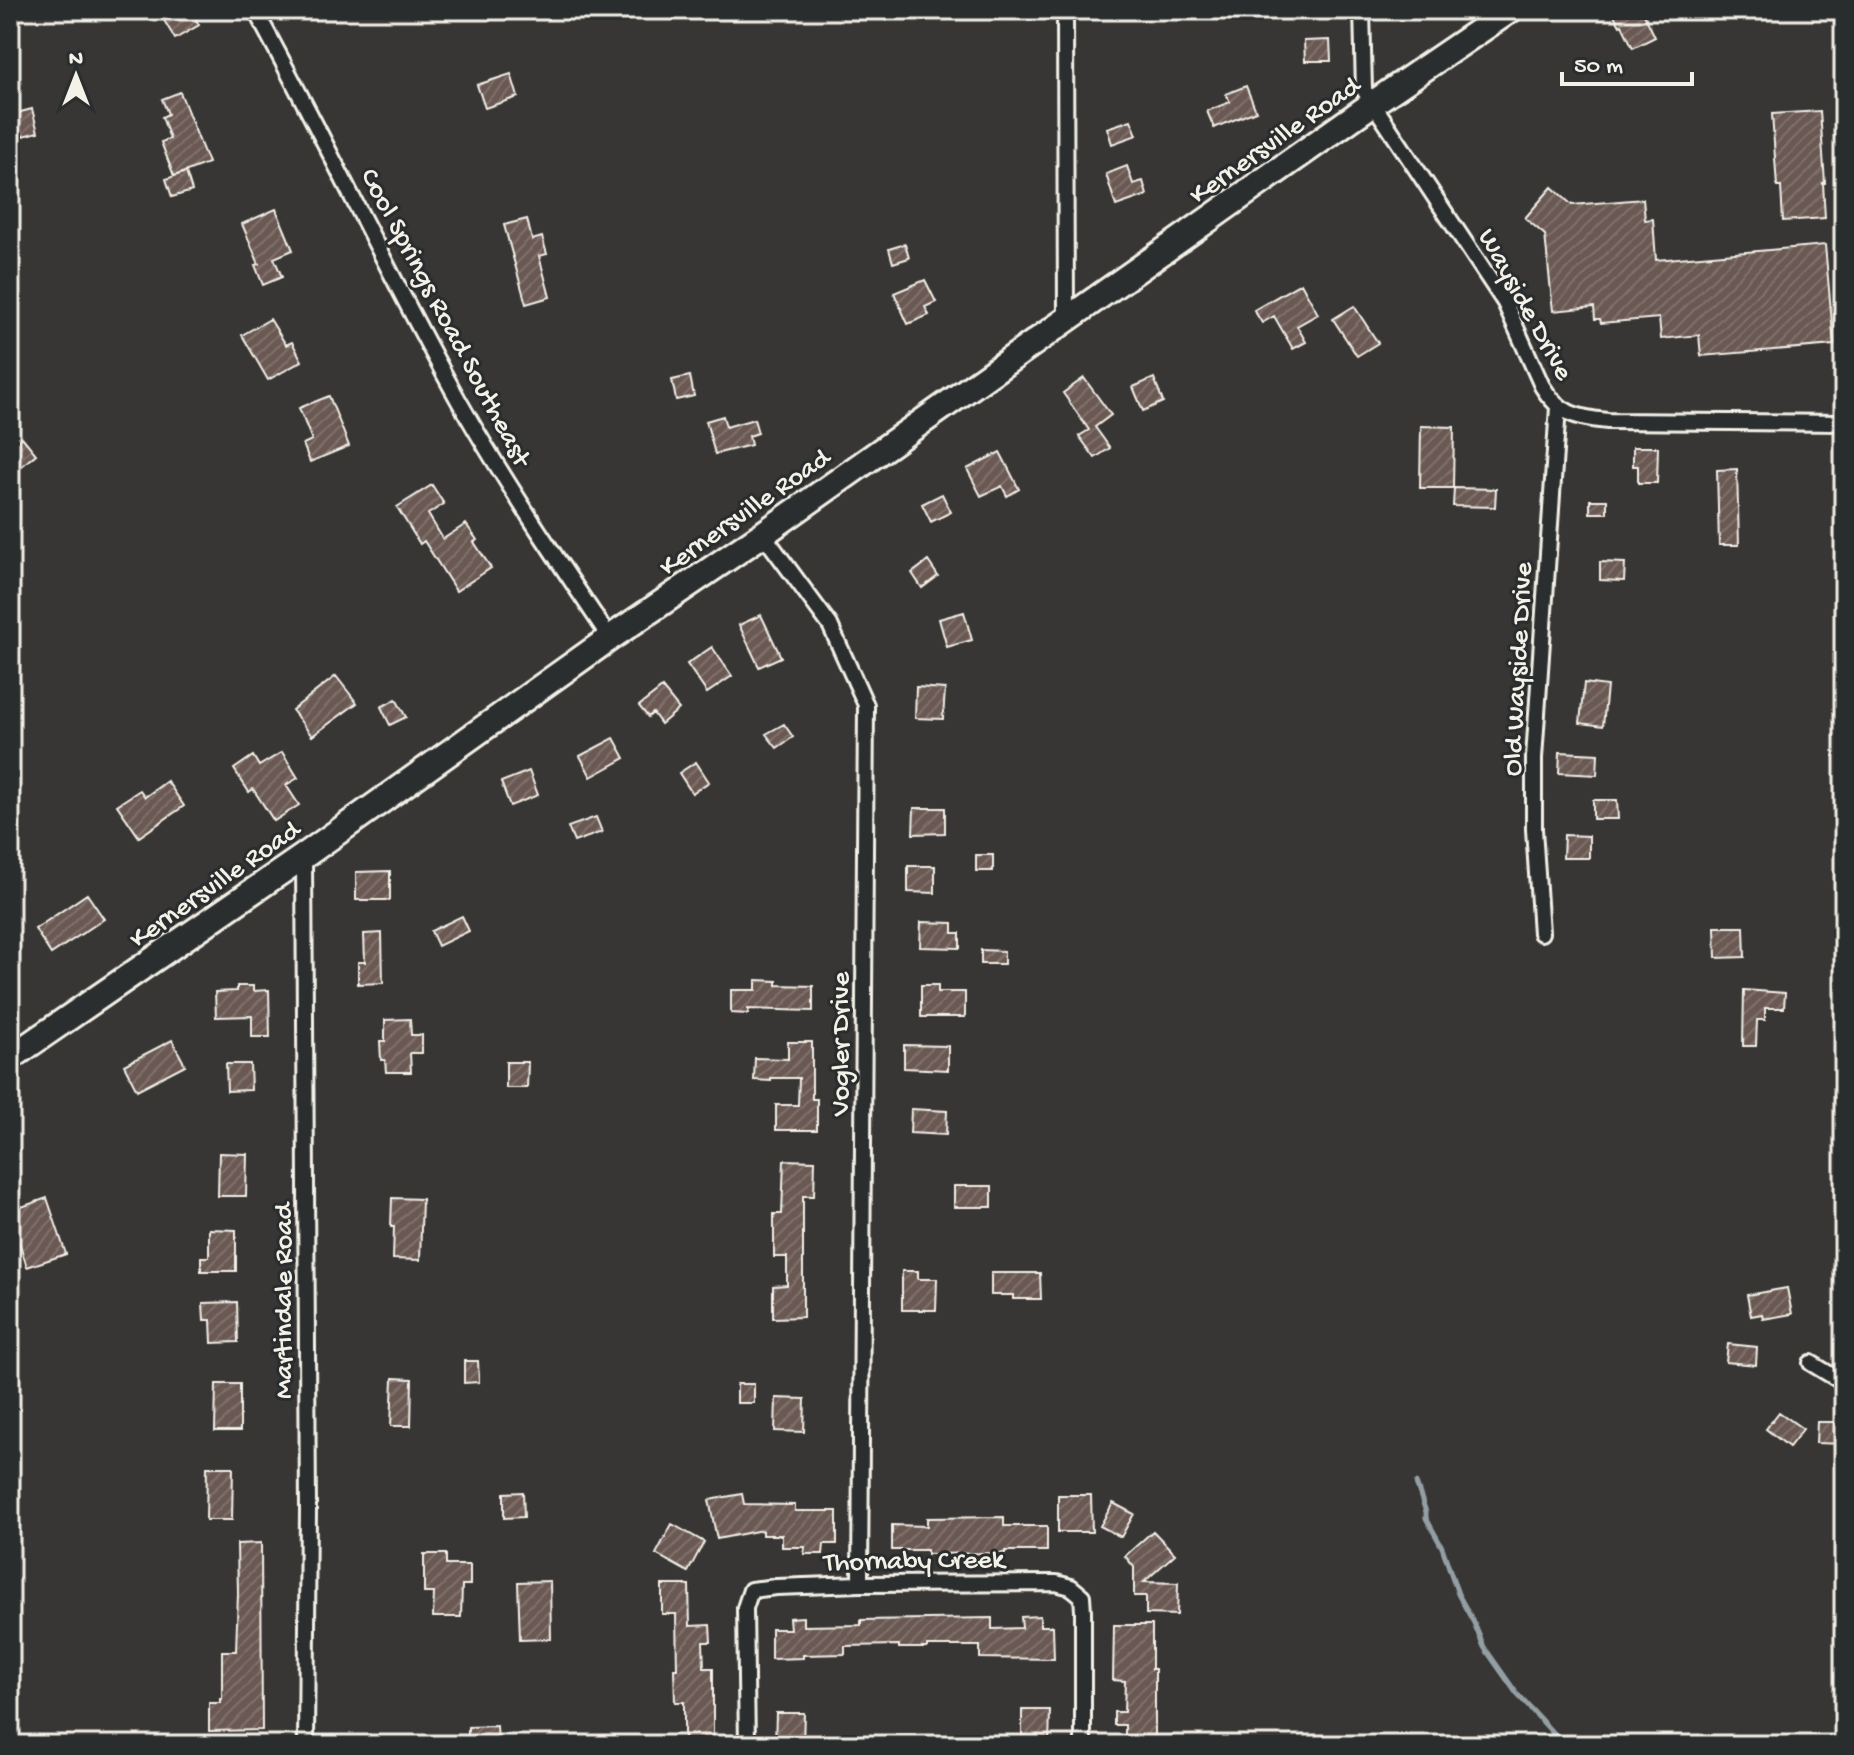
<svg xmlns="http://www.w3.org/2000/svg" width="1854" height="1755" font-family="'Gochi Hand',sans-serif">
  <defs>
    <pattern id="building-hatch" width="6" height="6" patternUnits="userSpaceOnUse" patternTransform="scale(2)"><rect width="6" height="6" fill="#6a5853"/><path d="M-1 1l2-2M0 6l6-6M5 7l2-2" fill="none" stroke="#80706c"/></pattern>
  </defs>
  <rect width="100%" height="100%" fill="#373635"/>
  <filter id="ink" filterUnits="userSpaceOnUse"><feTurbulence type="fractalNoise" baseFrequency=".0125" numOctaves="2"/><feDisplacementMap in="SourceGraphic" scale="16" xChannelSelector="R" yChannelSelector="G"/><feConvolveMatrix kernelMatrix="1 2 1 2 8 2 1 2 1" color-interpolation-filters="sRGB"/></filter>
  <g filter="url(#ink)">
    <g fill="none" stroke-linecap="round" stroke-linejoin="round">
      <path stroke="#939fa4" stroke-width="5" d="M 1416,1483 L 1426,1512 L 1426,1518 L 1442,1547 L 1458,1594 L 1474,1623 L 1484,1647 L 1517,1694 L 1564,1745"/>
    </g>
    <path fill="url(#building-hatch)" stroke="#f4f1e8" stroke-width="2" d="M 158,10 L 191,10 L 199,25 L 175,39 Z
      M 1611,10 L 1653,10 L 1644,14 L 1655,37 L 1633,48 L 1622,25 L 1620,26 Z
      M 1330,40 L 1331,61 L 1305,61 L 1304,41 Z
      M 511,74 L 518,97 L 485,108 L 477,85 Z
      M 1246,86 L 1256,111 L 1214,128 L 1207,111 L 1230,102 L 1226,94 Z
      M 180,92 L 208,163 L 174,176 L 161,142 L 170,139 L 162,117 L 168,114 L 162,99 Z
      M 32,109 L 38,132 L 19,137 L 13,114 Z
      M 1820,111 L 1825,183 L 1823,183 L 1825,218 L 1783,221 L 1781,187 L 1777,187 L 1772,114 Z
      M 1131,120 L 1137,135 L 1112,144 L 1107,128 Z
      M 1127,166 L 1133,184 L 1143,181 L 1147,195 L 1116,206 L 1106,174 Z
      M 186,172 L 192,191 L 172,197 L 166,179 Z
      M 1552,187 L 1572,205 L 1643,199 L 1645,220 L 1653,219 L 1656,260 L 1825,245 L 1834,345 L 1701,356 L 1699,335 L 1661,339 L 1659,318 L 1601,323 L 1600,319 L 1595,319 L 1594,307 L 1553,311 L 1545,235 L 1525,218 Z
      M 276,209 L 293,250 L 274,258 L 282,277 L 263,285 L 255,265 L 259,264 L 242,224 Z
      M 527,219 L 532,240 L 542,237 L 547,254 L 539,256 L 550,297 L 526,304 L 504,225 Z
      M 905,244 L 909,258 L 893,263 L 889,249 Z
      M 925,280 L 936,302 L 925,307 L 929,315 L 908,324 L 894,293 Z
      M 1301,283 L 1318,314 L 1297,326 L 1306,342 L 1293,349 L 1274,316 L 1262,323 L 1254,310 Z
      M 1354,306 L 1378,343 L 1357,356 L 1333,319 Z
      M 270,319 L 286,345 L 292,342 L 302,361 L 268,380 L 242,335 Z
      M 690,376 L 694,396 L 676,400 L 672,380 Z
      M 1084,378 L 1111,415 L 1095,427 L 1110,448 L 1095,458 L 1079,436 L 1089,430 L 1063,393 Z
      M 1154,378 L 1163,402 L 1143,411 L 1133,387 Z
      M 329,396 L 349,446 L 310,462 L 303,444 L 312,440 L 299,408 Z
      M 723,416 L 726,427 L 754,419 L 758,433 L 749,436 L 751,445 L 715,454 L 706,421 Z
      M 1421,426 L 1454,427 L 1453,488 L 1420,488 Z
      M 22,437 L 36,454 L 10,476 L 10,447 Z
      M 1633,447 L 1658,447 L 1657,483 L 1638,483 L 1638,466 L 1633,466 Z
      M 1000,452 L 1019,489 L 1007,496 L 1002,486 L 981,496 L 967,469 Z
      M 1737,469 L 1739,545 L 1719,545 L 1717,470 Z
      M 432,485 L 444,504 L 428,514 L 443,539 L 466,524 L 477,540 L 474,542 L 491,568 L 456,591 L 424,541 L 420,544 L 397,507 Z
      M 1454,488 L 1496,489 L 1495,507 L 1453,506 Z
      M 942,494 L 951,512 L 931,522 L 922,504 Z
      M 1590,500 L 1607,500 L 1607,513 L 1590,513 Z
      M 928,561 L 938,576 L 922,588 L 912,573 Z
      M 1600,562 L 1625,563 L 1624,581 L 1600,580 Z
      M 964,612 L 972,640 L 947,647 L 939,619 Z
      M 761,615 L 781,657 L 759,667 L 739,625 Z
      M 712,647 L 732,676 L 707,693 L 687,664 Z
      M 336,676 L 357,703 L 312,736 L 292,710 Z
      M 1584,683 L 1607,686 L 1603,726 L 1580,723 Z
      M 916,687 L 945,689 L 943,719 L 915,718 Z
      M 662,688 L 679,709 L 661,724 L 653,713 L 648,717 L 639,706 Z
      M 396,699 L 406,717 L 390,725 L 381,707 Z
      M 784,724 L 793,737 L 777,748 L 766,734 Z
      M 614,738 L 625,758 L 591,777 L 580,756 Z
      M 282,752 L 298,778 L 286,785 L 299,805 L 274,821 L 253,789 L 249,792 L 234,769 L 253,756 L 259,766 Z
      M 1560,752 L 1598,754 L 1597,775 L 1559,773 Z
      M 696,762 L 709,782 L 692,793 L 679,773 Z
      M 529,771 L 538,795 L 510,806 L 501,782 Z
      M 167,781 L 184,806 L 139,837 L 117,805 L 140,790 L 145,797 Z
      M 1593,800 L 1617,800 L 1618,819 L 1593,819 Z
      M 914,808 L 945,808 L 945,833 L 913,834 Z
      M 596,817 L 602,832 L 574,842 L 568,827 Z
      M 1564,835 L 1589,836 L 1589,858 L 1563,858 Z
      M 976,855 L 993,855 L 993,871 L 976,871 Z
      M 908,866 L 935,866 L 935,893 L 908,892 Z
      M 390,871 L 390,900 L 356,900 L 356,872 Z
      M 87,894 L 104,919 L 51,954 L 35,929 Z
      M 462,916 L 469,931 L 438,946 L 431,931 Z
      M 921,922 L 953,923 L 953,933 L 960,933 L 960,948 L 920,947 Z
      M 1715,927 L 1744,927 L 1745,957 L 1716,958 Z
      M 382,933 L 383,983 L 358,984 L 358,962 L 365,962 L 364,934 Z
      M 981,950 L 1004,951 L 1004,964 L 981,964 Z
      M 756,980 L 777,981 L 777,985 L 813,986 L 813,1011 L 748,1009 L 748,1014 L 731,1013 L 731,990 L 756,990 Z
      M 921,985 L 938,985 L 938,992 L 965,992 L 965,1017 L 921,1017 Z
      M 237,986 L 253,986 L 253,991 L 269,990 L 270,1037 L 252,1037 L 252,1016 L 216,1017 L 215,992 L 237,991 Z
      M 1744,990 L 1785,993 L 1784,1008 L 1765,1008 L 1765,1020 L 1757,1020 L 1756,1046 L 1743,1046 Z
      M 410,1019 L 411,1035 L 422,1035 L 422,1053 L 410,1053 L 411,1072 L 386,1072 L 385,1060 L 381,1060 L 380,1041 L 385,1041 L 385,1020 Z
      M 172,1040 L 185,1065 L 137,1090 L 124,1065 Z
      M 788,1042 L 812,1042 L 812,1099 L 817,1099 L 817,1130 L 776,1130 L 776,1105 L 798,1105 L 799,1078 L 771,1078 L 771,1081 L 754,1080 L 755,1058 L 788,1059 Z
      M 904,1045 L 948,1046 L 948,1070 L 904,1068 Z
      M 506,1062 L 528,1062 L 527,1088 L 506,1088 Z
      M 226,1064 L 250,1064 L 251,1090 L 227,1091 Z
      M 911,1109 L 947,1111 L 946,1135 L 910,1133 Z
      M 219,1153 L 247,1154 L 246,1196 L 218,1196 Z
      M 784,1160 L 815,1161 L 814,1196 L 803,1196 L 803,1317 L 773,1318 L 773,1286 L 787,1285 L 787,1257 L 774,1257 L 774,1214 L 782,1214 Z
      M 954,1186 L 992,1186 L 992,1207 L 954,1207 Z
      M 47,1198 L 66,1254 L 27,1267 L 19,1242 L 10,1245 L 10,1211 Z
      M 392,1198 L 422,1199 L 420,1260 L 393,1259 L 394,1227 L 391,1227 Z
      M 209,1229 L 236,1230 L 236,1271 L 201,1271 L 201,1257 L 209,1257 Z
      M 902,1271 L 918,1271 L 918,1279 L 937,1279 L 936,1310 L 902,1310 Z
      M 991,1273 L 1040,1273 L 1041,1299 L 1013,1299 L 1013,1295 L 991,1295 Z
      M 1787,1288 L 1792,1314 L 1763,1319 L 1762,1314 L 1751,1316 L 1747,1295 Z
      M 237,1302 L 238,1342 L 212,1343 L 211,1320 L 204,1320 L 203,1303 Z
      M 1728,1344 L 1757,1347 L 1756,1365 L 1726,1362 Z
      M 464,1361 L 478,1361 L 479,1382 L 464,1383 Z
      M 393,1378 L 412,1379 L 411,1426 L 391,1426 Z
      M 216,1384 L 240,1384 L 240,1431 L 215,1431 Z
      M 737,1384 L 754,1384 L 754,1403 L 737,1403 Z
      M 776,1398 L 805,1399 L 804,1432 L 775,1431 Z
      M 1779,1412 L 1803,1429 L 1789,1447 L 1766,1429 Z
      M 1817,1422 L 1844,1422 L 1844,1444 L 1816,1443 Z
      M 207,1467 L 233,1467 L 232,1520 L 206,1520 Z
      M 523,1492 L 524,1517 L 504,1518 L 504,1493 Z
      M 742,1494 L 744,1504 L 795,1505 L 795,1511 L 837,1511 L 837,1544 L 824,1544 L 823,1554 L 804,1554 L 805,1547 L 782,1547 L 782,1535 L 762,1535 L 762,1530 L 717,1539 L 709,1500 Z
      M 1058,1495 L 1091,1495 L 1092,1532 L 1058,1532 Z
      M 1113,1503 L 1134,1514 L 1121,1537 L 1100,1526 Z
      M 1004,1517 L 1004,1526 L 1047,1526 L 1047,1551 L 1005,1551 L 1005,1553 L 927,1554 L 927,1550 L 892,1550 L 892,1525 L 927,1526 L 927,1518 Z
      M 672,1524 L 704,1542 L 688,1572 L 656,1554 Z
      M 1153,1531 L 1175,1554 L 1144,1582 L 1178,1583 L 1177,1615 L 1146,1614 L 1146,1596 L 1134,1596 L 1134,1567 L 1125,1556 Z
      M 261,1543 L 262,1730 L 209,1731 L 209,1703 L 220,1703 L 220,1699 L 222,1699 L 222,1651 L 236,1651 L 238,1593 L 237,1544 Z
      M 424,1554 L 446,1554 L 446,1565 L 470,1565 L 470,1585 L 462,1585 L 461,1617 L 433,1617 L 434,1593 L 424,1593 Z
      M 550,1581 L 551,1639 L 520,1640 L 518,1582 Z
      M 662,1585 L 689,1585 L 690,1626 L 710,1625 L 711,1642 L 703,1642 L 704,1668 L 713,1668 L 713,1744 L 684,1744 L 684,1702 L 675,1702 L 674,1669 L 677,1669 L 676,1614 L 662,1614 Z
      M 1040,1616 L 1040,1626 L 1053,1626 L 1054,1659 L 980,1658 L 980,1646 L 927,1646 L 927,1648 L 899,1648 L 899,1645 L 845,1646 L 845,1654 L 803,1655 L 803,1658 L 771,1659 L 771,1629 L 790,1629 L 789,1618 L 803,1617 L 803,1626 L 861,1625 L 861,1620 L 992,1618 L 992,1629 L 1022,1628 L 1021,1617 Z
      M 1114,1625 L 1152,1625 L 1152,1669 L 1155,1669 L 1155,1743 L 1125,1744 L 1125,1725 L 1114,1725 L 1114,1712 L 1124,1712 L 1125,1681 L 1113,1680 Z
      M 1022,1710 L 1050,1710 L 1049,1745 L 1022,1745 Z
      M 776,1713 L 804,1713 L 803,1745 L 775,1745 Z
      M 497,1726 L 498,1745 L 468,1745 L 468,1727 Z"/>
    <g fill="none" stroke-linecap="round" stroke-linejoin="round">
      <g stroke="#f4f1e8" stroke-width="20">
        <path id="minor" d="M 255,10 C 326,140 388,274 460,403 C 506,484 558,561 610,638
          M 1065,10 L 1066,321
          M 1362,10 L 1364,90 L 1505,303 L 1542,386 C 1559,414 1577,418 1608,421 L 1844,423
          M 763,534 L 830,625 L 866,705 L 860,1584
          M 304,856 L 308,1510 L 306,1745
          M 1541,933 L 1534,829 L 1534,758 L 1558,407
          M 1811,1363 L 1844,1383
          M 747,1745 L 745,1608 L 751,1590 L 776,1587 L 860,1584 L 1056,1583 L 1071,1587 L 1082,1596 L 1083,1611 L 1083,1745"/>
      </g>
      <g stroke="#f4f1e8" stroke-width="30">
        <path id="primary" d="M 10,1058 L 304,856 L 610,638 L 763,534 L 1372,104 L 1510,10"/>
      </g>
      <use href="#minor" stroke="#2a2d2e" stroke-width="14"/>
      <use href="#primary" stroke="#2a2d2e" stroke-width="24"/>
    </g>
  </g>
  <g text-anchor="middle" stroke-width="6" stroke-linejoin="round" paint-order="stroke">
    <g font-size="28" fill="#f4f1e8" stroke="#2a2d2e">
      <text transform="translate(1273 138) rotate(-35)" y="10">Kernersville Road</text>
      <text transform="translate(1528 303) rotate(61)" y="10">Wayside Drive</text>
      <text transform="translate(448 316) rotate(62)" y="10">Cool Springs Road Southeast</text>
      <text transform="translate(743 510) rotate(-35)" y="10">Kernersville Road</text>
      <text transform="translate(1515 669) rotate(-87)" y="10">Old Wayside Drive</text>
      <text transform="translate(213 882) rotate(-35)" y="10">Kernersville Road</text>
      <text transform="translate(838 1044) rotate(-90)" y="10">Vogler Drive</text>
      <text transform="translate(281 1301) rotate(-90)" y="10">Martindale Road</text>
      <text transform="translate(914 1558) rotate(-1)" y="10">Thornaby Creek</text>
    </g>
  </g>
  <rect width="1854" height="1755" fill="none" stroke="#2a2d2e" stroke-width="40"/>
  <rect x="20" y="20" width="1814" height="1715" fill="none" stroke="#f4f1e8" stroke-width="3" filter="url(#ink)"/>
  <g transform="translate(76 76)" stroke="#2a2d2e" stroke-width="6" paint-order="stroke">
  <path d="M0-6L14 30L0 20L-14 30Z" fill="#f4f1e8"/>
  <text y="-12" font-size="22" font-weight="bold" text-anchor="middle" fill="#f4f1e8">N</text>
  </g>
  <path d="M1562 72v12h130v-12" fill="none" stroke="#f4f1e8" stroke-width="4"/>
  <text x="1574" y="72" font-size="24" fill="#f4f1e8" stroke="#2a2d2e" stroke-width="6" paint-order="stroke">50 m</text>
</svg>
